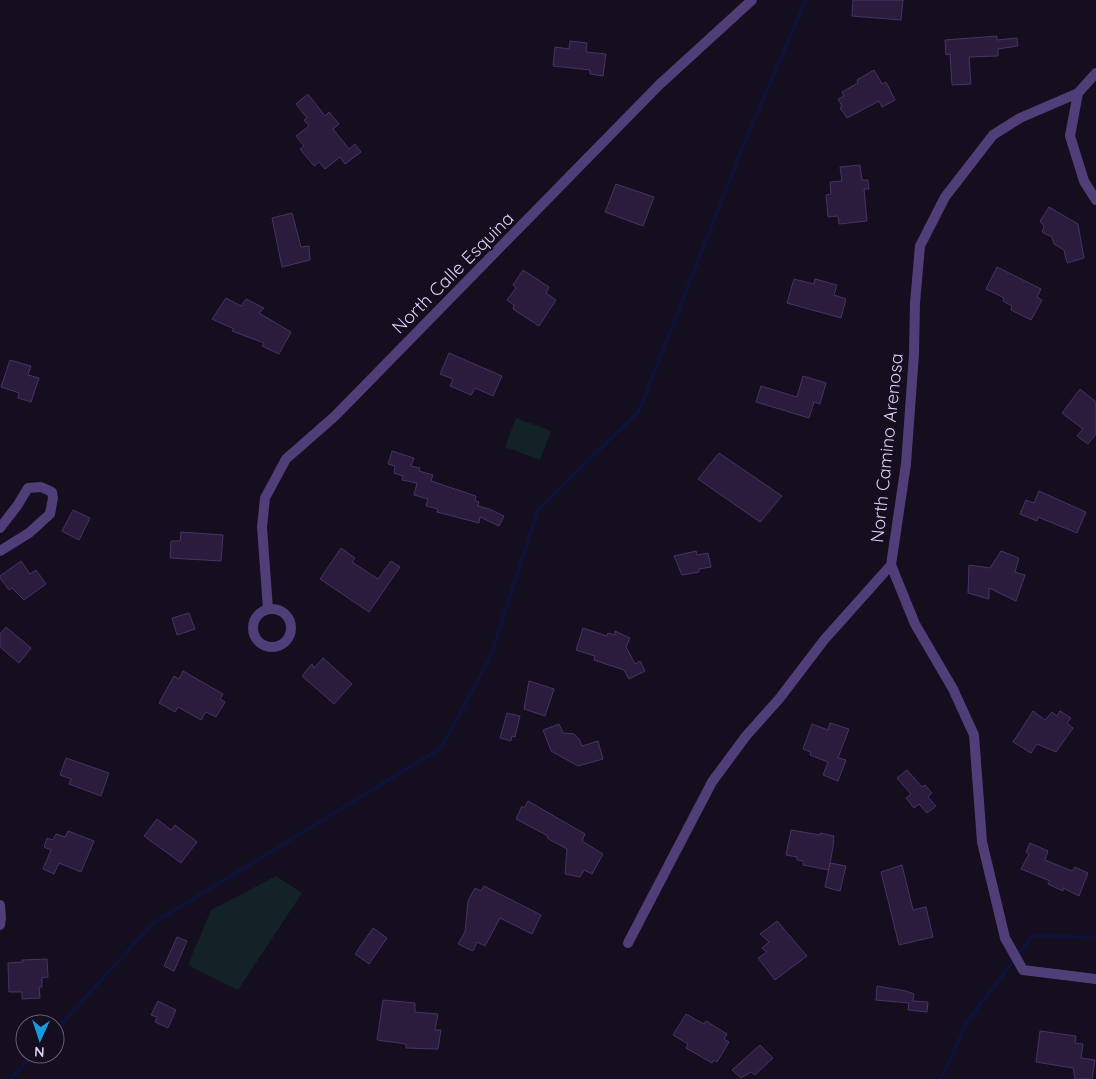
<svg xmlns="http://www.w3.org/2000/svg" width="1096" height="1079" font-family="Quicksand,sans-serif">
  <rect width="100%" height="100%" fill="#150e1e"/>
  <path fill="#122227" d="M 516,418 L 551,431 L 540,460 L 505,447 Z
    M 276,876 L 302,893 L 238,990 L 188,965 L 211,910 Z"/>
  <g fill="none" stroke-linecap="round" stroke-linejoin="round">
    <path stroke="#0e1237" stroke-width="4" d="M 55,1031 L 152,924 L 441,748 L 490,658 L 538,510 L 639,411 L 747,136 L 806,0
      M 11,1079 L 34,1054
      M 941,1079 L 967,1022 L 1033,935 L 1096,938"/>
  </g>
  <path fill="#2b1c3d" stroke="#493166" d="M 853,0 L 903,0 L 901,20 L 852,16 Z
    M 997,36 L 997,40 L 1017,38 L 1018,46 L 998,49 L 998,56 L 969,57 L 971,84 L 952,85 L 950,54 L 946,55 L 945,40 Z
    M 570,41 L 587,43 L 586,52 L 606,54 L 603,76 L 590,74 L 590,70 L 553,66 L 555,47 L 569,49 Z
    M 874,70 L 882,84 L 886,82 L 895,100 L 882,107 L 879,101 L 847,118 L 840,108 L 842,106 L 838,99 L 844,96 L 842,92 L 858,83 L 857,80 Z
    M 308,94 L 325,116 L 329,112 L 339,124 L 333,129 L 349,149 L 355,144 L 361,152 L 345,164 L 340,157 L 325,169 L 319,162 L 314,166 L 300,149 L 304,146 L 296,136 L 309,126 L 304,120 L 307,118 L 296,104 Z
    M 860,165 L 862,180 L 868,180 L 869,189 L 864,189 L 867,221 L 839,224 L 838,216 L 828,217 L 826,195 L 831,194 L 830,182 L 842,181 L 840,167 Z
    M 616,184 L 654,197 L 643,226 L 605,212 Z
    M 1049,207 L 1078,224 L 1084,258 L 1067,263 L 1064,250 L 1054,244 L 1052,237 L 1042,232 L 1044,226 L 1040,221 Z
    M 292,213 L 301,247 L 309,246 L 310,260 L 282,267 L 272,218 Z
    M 997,267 L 1041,289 L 1037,297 L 1042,300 L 1031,320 L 1011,310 L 1012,306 L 1003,301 L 1004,298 L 986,289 Z
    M 523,270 L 549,287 L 546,293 L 556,300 L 539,326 L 513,309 L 514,305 L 507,300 L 516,288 L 513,285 Z
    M 794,279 L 814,284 L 815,279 L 837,285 L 834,295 L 846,299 L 841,318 L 787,303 Z
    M 226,298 L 241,306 L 246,299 L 264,308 L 259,313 L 291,332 L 279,354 L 262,346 L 264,343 L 232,331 L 234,329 L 212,319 Z
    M 449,353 L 502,376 L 493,396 L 475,388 L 471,395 L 450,386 L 453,379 L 440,374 Z
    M 10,360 L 31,366 L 28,375 L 39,378 L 31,402 L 18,398 L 19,393 L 1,387 Z
    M 803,376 L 826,383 L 820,404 L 814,402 L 809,418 L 756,402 L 761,386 L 797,397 Z
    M 1080,389 L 1096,402 L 1096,434 L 1088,444 L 1077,436 L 1083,429 L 1062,413 Z
    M 392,451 L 414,458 L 411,466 L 420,468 L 419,471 L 433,475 L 431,481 L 476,496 L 475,501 L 479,502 L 478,506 L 489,509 L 504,516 L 499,526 L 480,517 L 479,523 L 437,512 L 438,509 L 426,506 L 428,499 L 414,495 L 417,483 L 402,480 L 403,476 L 394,473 L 395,466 L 388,464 Z
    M 719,453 L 782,496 L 760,522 L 698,479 Z
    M 1039,491 L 1086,512 L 1077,533 L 1038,517 L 1037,521 L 1020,514 L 1026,500 L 1034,503 Z
    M 73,510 L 90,518 L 79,540 L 62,531 Z
    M 181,532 L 223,535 L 221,561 L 170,558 L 171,541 L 180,541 Z
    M 341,548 L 355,558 L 352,562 L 378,579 L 391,561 L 400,567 L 369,612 L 320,579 Z
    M 696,551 L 697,555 L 708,553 L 711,567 L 699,569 L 699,572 L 682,575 L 674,556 Z
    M 1001,551 L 1019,558 L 1015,572 L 1025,575 L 1016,601 L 989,588 L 989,599 L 968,593 L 969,565 L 990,568 Z
    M 21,561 L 30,574 L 36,570 L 46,584 L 24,600 L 12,588 L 9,590 L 0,578 L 0,576 Z
    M 189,613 L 195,629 L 177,635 L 172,618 Z
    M 6,627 L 31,648 L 19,663 L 0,647 L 0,634 Z
    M 583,628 L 607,636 L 608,633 L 615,635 L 615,631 L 630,638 L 626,647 L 635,664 L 640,661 L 645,671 L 629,679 L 624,670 L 594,660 L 595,656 L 576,650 Z
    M 323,658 L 352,684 L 334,704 L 302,676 L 312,664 L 314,668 Z
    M 183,671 L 223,694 L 220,699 L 225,702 L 216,717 L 206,712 L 201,720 L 178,707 L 175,712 L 159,703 L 174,676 L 179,679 Z
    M 529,681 L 554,689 L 545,716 L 524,709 Z
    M 1033,711 L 1045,720 L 1052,712 L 1057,716 L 1060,711 L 1071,718 L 1067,723 L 1073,728 L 1056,752 L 1037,744 L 1031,753 L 1013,742 Z
    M 507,713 L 520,716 L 515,737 L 512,736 L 511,741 L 500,738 Z
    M 830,723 L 849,729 L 838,758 L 846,760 L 838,781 L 823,775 L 828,762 L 810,755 L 811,752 L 803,749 L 812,724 L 828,730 Z
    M 559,724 L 563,733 L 574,734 L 579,739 L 582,746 L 598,741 L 603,759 L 578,766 L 551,751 L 543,730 Z
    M 66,758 L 109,773 L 101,796 L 69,784 L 71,779 L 60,775 Z
    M 907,770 L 922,787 L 925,785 L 932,793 L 928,797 L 936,806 L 927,813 L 919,804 L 914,808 L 906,798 L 911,794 L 897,778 Z
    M 528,801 L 585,834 L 582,841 L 603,854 L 592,874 L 584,870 L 580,877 L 565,874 L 567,849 L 547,838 L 548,836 L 516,819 L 522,806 L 524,808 Z
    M 157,819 L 171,830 L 175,825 L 197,842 L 181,863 L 144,836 Z
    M 791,830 L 820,835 L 820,833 L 834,836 L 833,841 L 834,841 L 829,870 L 803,865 L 803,861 L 797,860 L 797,857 L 786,855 Z
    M 68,831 L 94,841 L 81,872 L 59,863 L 54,874 L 43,869 L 51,850 L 44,847 L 47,838 L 53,840 L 56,834 L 65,837 Z
    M 1030,843 L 1048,851 L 1045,860 L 1072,871 L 1075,867 L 1088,873 L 1079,896 L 1063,888 L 1063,891 L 1048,884 L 1050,881 L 1021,869 L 1029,854 L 1026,852 Z
    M 830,863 L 846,866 L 840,891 L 825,887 Z
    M 902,865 L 913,910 L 926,907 L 933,937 L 899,945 L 881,872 Z
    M 484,886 L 541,915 L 532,934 L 500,918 L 485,946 L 477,942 L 473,951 L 458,944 L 465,932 L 468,901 L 475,888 L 481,891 Z
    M 777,921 L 807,956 L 775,980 L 758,958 L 767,952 L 762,948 L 769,942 L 760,934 Z
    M 373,928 L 387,938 L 369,964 L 355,954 Z
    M 177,937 L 187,941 L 174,971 L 164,966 Z
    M 47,959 L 48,977 L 42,978 L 42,987 L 39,987 L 40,998 L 22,999 L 22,992 L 9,992 L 8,963 L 23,962 L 22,960 Z
    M 877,986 L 906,991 L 914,994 L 913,1001 L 928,1002 L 927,1012 L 908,1010 L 909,1003 L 876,1000 Z
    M 383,1000 L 415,1003 L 415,1012 L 438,1014 L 435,1030 L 441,1030 L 438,1049 L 406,1048 L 406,1044 L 377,1040 Z
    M 158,1001 L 176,1010 L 168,1028 L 155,1022 L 157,1017 L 151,1015 Z
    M 686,1014 L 704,1024 L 706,1021 L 727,1034 L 724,1039 L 729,1042 L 717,1062 L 714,1060 L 712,1063 L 686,1048 L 688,1044 L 673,1035 Z
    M 1040,1031 L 1076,1036 L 1075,1043 L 1083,1044 L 1081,1058 L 1095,1060 L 1092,1079 L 1075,1079 L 1073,1068 L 1036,1062 Z
    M 760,1045 L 773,1058 L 755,1075 L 751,1072 L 741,1078 L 732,1070 Z"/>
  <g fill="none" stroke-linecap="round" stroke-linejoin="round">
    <path stroke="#4f3e78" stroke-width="10" d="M 1078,93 L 1070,136 L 1084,181 L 1096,200
      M 0,528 L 17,506 L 28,488 L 41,487 L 52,492 L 53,498 L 50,514 L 29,533 L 0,551
      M 891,565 L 915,624 L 953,689 L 974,735 L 982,842 L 1005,938 L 1023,970 L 1096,979
      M253 628a19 19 0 1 1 38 0a19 19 0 1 1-38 0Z
      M 268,609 L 262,527 L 265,498 L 286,459 L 335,416 L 659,85 L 752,0
      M 0,905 L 1,918 L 0,925
      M 628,943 L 712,782 L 746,736 L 779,699 L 824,640 L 891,565 L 906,464 L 914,354 L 915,303 L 920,246 L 945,197 L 993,135 L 1020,118 L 1078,93 L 1096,73"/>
  </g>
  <g text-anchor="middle" stroke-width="4.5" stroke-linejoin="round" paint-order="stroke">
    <g font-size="18" fill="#dfd0fa" stroke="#150e1e">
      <text transform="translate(453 273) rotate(-45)" y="6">North Calle Esquina</text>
      <text transform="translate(887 448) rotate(-84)" y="6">North Camino Arenosa</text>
    </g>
  </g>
  <g transform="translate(40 1039) rotate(183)"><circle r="24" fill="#150e1e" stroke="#665c76"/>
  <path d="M0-4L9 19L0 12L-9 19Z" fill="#1898de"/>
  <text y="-8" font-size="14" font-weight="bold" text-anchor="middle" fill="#dfd0fa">N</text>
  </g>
</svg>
